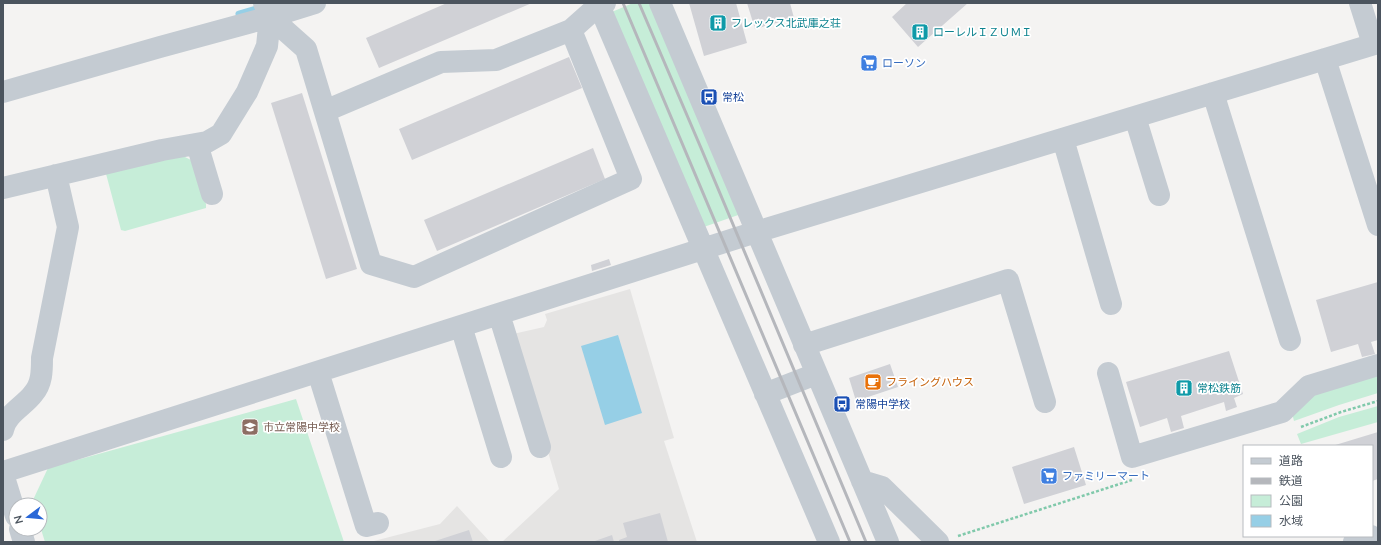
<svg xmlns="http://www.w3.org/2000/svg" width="1381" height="545" font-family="'Nunito Sans','Noto Sans JP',sans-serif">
  <rect width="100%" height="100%" fill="#f4f3f2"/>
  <path fill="#e5e4e3" d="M 630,289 L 674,438 L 664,441 L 697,542 L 502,542 L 559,489 L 513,334 L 544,327 L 547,320 L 545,314 Z
    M 457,506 L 490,542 L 370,542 L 440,524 Z"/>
  <path fill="#c6edd8" d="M 633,3 L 655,3 L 744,213 L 698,229 L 607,14 Z
    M 181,155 L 193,161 L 206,204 L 206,208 L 125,231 L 121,230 L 105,170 Z
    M 1378,374 L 1378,393 L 1339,405 L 1294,421 L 1292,413 L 1312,394 Z
    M 296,399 L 344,542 L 45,542 L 40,526 L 40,505 L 34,505 L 33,500 L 48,468 Z
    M 1378,406 L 1378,422 L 1301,444 L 1297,434 L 1339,417 Z"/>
  <path fill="#96cfe6" d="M 618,335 L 642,413 L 605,425 L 581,346 Z"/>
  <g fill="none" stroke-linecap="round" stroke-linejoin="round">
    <path stroke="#96cfe6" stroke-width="7" d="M 239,14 L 264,7"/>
  </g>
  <path fill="#d0d1d6" d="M 447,3 L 532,3 L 379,68 L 366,38 Z
    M 689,3 L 736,3 L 747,43 L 704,56 Z
    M 747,3 L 790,3 L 794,18 L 755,29 Z
    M 907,3 L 968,3 L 918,47 L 892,17 Z
    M 569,57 L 582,88 L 412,160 L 399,129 Z
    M 302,93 L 357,269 L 326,279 L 271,103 Z
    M 593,148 L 605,179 L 437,251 L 424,220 Z
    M 609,259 L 611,265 L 592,271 L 591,265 Z
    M 1378,282 L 1378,340 L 1371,342 L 1375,354 L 1362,357 L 1358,344 L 1331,352 L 1316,300 Z
    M 1229,351 L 1243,394 L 1234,398 L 1237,407 L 1226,411 L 1224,402 L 1181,416 L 1184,428 L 1171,432 L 1167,418 L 1140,427 L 1126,382 Z
    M 890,364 L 898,387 L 856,401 L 849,378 Z
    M 1378,432 L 1378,479 L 1372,481 L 1372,446 L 1332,446 Z
    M 1074,447 L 1086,485 L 1024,504 L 1012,467 Z
    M 660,513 L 668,542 L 619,542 L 619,540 L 627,537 L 623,523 Z
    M 469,530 L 473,542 L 432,542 Z
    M 612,535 L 614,542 L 592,542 Z"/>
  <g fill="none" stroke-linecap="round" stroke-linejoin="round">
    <path stroke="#80c9ab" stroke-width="2.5" stroke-dasharray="3 2" stroke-linecap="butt" d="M 1301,427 L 1341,412 L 1378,401
      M 958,536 L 1132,480"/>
    <path stroke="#c4cbd2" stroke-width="22" d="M 264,3 L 270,17 L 306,49 L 371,264 L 414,277 L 631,179 L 571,30
      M 598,3 L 829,542
      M 660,3 L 888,542
      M 1360,3 L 1373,44
      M 1325,59 L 1378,225
      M 3,92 L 160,47 L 270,17 L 315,3
      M 1213,93 L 1290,340
      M 325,111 L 441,62 L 496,60 L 571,30 L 599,5 L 605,3
      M 1135,117 L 1159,195
      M 1063,139 L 1111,304
      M 197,144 L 212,194
      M 3,188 L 162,150 L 207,142 L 221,134 L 247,92 L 267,46 L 270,17
      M 499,314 L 540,447
      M 461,326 L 501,457
      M 804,345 L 1008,280 L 1045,402
      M 318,372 L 366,526 L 378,523
      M 1108,373 L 1132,457 L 1282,412 L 1309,386 L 1378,365
      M 765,394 L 816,374
      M 3,430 C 6,414 24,406 33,394 C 42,384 42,371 42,358 L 68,227 L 56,175
      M 3,472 L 756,232 L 1378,43
      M 3,474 L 16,516
      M 862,481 L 882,487 L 938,542
      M 20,529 L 24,542
      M 1354,542 L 1371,536"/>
    <path stroke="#b5b7bc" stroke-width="3" d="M 623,3 L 850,542
      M 639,3 L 701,148 L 866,542"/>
  </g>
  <defs>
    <g id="building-square" transform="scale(0.9)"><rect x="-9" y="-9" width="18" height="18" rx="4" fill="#0f9aa8" stroke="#fff"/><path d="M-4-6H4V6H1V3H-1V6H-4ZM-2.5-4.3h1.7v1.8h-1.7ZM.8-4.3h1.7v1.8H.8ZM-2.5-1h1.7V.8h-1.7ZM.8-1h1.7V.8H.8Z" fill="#fff"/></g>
    <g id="supermarket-square" transform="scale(0.9)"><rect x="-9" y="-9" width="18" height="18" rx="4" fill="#3f7fe0" stroke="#fff"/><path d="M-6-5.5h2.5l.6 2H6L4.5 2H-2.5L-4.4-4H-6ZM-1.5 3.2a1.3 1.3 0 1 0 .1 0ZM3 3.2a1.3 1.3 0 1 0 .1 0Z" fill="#fff"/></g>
    <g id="bus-square" transform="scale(0.9)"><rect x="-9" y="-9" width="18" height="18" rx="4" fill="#1a4fb4" stroke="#fff"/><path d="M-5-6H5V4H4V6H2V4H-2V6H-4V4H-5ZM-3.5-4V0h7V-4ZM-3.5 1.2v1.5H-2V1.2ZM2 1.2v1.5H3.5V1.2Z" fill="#fff"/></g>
    <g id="cafe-square" transform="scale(0.9)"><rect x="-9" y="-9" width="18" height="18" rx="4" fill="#e8710a" stroke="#fff"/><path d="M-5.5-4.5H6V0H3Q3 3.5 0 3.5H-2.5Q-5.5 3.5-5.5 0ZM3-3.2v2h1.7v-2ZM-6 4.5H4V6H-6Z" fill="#fff"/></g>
    <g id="school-square" transform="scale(0.9)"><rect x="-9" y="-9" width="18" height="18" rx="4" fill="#8d6e63" stroke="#fff"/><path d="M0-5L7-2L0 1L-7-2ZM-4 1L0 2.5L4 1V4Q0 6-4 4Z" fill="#fff"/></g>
  </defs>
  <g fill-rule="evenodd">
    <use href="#building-square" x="718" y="23"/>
    <use href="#building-square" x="920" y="32"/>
    <use href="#supermarket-square" x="869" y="63"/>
    <use href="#bus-square" x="709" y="97"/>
    <use href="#cafe-square" x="873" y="382"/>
    <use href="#building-square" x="1184" y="388"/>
    <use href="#bus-square" x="842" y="404"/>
    <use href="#school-square" x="250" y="427"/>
    <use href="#supermarket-square" x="1049" y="476"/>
  </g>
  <g text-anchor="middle" stroke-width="3.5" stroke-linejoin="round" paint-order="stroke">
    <g font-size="11" fill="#0d838f" stroke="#fff" text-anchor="start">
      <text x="731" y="27">フレックス北武庫之荘</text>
      <text x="933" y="36">ローレルＩＺＵＭＩ</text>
      <text x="1197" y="392">常松鉄筋</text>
    </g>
    <g font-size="11" fill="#366cbe" stroke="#fff" text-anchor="start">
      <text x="882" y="67">ローソン</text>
      <text x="1062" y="480">ファミリーマート</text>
    </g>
    <g font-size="11" fill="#164399" stroke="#fff" text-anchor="start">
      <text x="722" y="101">常松</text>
      <text x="855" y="408">常陽中学校</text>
    </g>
    <g font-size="11" fill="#c56008" stroke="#fff" text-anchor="start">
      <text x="886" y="386">フライングハウス</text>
    </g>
    <g font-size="11" fill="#785e54" stroke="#fff" text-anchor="start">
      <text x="263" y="431">市立常陽中学校</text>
    </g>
  </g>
  <rect width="1381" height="545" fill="none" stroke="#4b545e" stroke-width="8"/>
  <rect x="1243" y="445" width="130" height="92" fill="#ffffff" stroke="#b7bbbf"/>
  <rect x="1251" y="458" width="20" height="6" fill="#c4cbd2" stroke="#b7bbbf"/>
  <text x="1279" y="465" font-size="12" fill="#4b545e">道路</text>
  <rect x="1251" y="478" width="20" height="6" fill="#b5b7bc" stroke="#b7bbbf"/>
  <text x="1279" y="485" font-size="12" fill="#4b545e">鉄道</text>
  <rect x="1251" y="495" width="20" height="12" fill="#c6edd8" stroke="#b7bbbf"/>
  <text x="1279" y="505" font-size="12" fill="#4b545e">公園</text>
  <rect x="1251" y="515" width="20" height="12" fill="#96cfe6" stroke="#b7bbbf"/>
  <text x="1279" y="525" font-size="12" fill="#4b545e">水域</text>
  <g transform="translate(28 517) rotate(254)"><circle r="19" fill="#ffffff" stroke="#b7bbbf"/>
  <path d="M0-3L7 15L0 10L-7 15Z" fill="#2967d7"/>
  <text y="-6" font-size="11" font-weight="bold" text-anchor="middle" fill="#4b545e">N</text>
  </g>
</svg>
